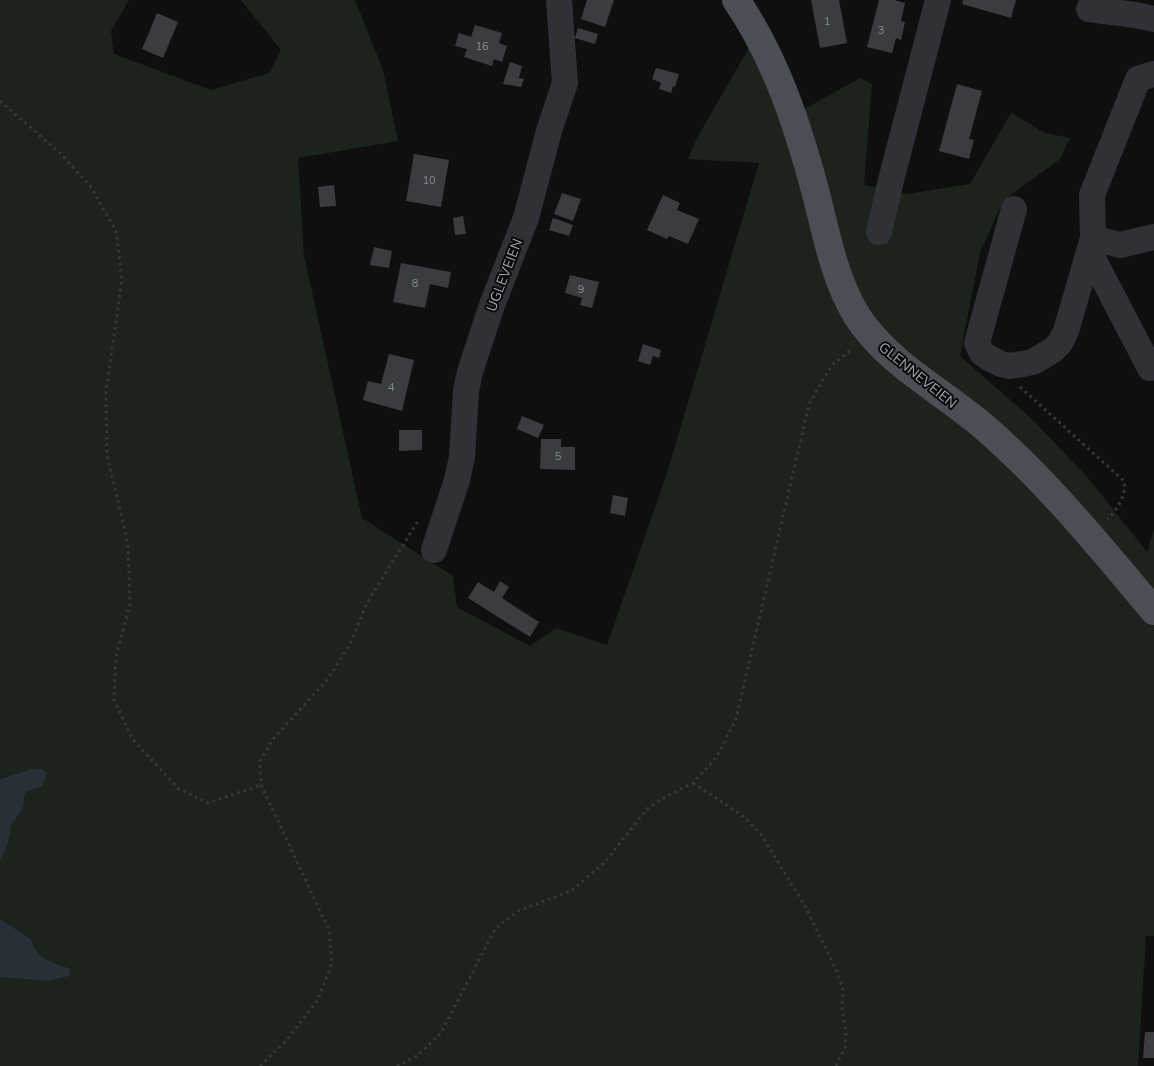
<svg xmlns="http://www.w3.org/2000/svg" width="1154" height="1066" font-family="Mulish,sans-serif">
  <rect width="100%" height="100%" fill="#0f0f10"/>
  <path fill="#1b231c" d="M 0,0 L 129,0 L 111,31 L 114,54 L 211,90 L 269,73 L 281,50 L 241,0 L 355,0 L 383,70 L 398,141 L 298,158 L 304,255 L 362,518 L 453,576 L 457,607 L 530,646 L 556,628 L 607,645 L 667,473 L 759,163 L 688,159 L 697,138 L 750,46 L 783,121 L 860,78 L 872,84 L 864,185 L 907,194 L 970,184 L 1011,113 L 1045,133 L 1070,138 L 1060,159 L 1009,196 L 999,210 L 980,253 L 960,356 L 1032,419 L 1088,478 L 1147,552 L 1154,529 L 1154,936 L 1146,936 L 1138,1066 L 0,1066 L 0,977 L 47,981 L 70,968 C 52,961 37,961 31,939 L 0,919 L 0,861 L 7,847 L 12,824 L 23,809 L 25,793 L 42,786 L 31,769 L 0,779 Z"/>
  <path fill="#273036" d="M 31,769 L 42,769 L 47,774 L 42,786 L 25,793 L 23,809 L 12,824 L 7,847 L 0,861 L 0,779 Z
    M 0,919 L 31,939 C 37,960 52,962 70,968 L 69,976 L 47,981 L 0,977 Z"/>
  <path fill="#3b3c40" d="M 587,0 L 614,0 L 605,27 L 581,19 Z
    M 811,0 L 839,0 L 847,43 L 820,48 Z
    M 879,0 L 894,0 L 905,3 L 901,21 L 905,22 L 901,40 L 896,38 L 892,53 L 867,47 Z
    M 963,0 L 1016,0 L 1011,18 L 962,4 Z
    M 157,13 L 178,22 L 163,58 L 142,49 Z
    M 475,25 L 502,33 L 499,43 L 507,46 L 502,62 L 494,59 L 492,66 L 464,57 L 467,49 L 455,46 L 459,33 L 471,37 Z
    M 578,28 L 598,34 L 595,44 L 575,38 Z
    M 510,62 L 522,66 L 519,78 L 524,79 L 521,87 L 503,84 Z
    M 656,68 L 679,74 L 675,87 L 673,86 L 671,93 L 659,89 L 661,83 L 652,79 Z
    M 957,84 L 982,91 L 969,139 L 974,140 L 969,159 L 939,151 Z
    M 414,154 L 449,160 L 441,207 L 406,201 Z
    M 334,185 L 336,206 L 320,207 L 318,187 Z
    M 562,193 L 581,199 L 573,221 L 554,214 Z
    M 663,195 L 680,203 L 677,210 L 699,219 L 688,244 L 669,236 L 667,239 L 647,230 Z
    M 463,216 L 466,234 L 455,235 L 453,218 Z
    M 553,218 L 573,225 L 569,236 L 549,230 Z
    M 374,247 L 392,251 L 389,268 L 370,265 Z
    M 401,263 L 451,272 L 448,288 L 430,284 L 425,308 L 393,302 Z
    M 570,275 L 599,282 L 592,308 L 580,305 L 582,298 L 565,293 Z
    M 643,344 L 661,350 L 659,358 L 653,356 L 650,365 L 638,361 Z
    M 389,354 L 414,360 L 402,411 L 363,400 L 368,381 L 381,384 Z
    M 522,416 L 544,425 L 538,438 L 517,429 Z
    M 399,430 L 422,430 L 422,450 L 399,451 Z
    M 541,439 L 561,439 L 561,447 L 575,447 L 575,470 L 540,469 Z
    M 613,495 L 628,498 L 625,516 L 610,513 Z
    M 500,581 L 509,587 L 502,598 L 539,622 L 530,637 L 468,598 L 478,582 L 494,592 Z
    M 1145,1032 L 1154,1032 L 1154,1058 L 1143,1058 Z"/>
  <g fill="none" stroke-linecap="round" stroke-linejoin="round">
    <path stroke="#36383d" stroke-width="3" stroke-dasharray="2.5 4" stroke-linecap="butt" d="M 0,101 L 61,154 L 91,187 L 116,231 L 122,279 L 106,391 L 107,455 L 128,544 L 130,604 L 116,657 L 114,700 L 133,740 L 179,789 L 208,803 L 261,785
      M 1020,387 L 1124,481 C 1127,494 1117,511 1107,519
      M 693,783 L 743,816 L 760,833 L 805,906 L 838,974 L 843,989 L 842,1009 L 846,1031 L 845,1048 L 836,1066
      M 260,1066 L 285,1042 L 318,1000 L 332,962 L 329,930 L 261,785 L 260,761 L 273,739 L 328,679 L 350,644 L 368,601 L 418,521
      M 397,1066 L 417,1056 L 441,1033 L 495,929 L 518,911 L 571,891 L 605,862 L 647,809 L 667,796 L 693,783 L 716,758 L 736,719 L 809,404 L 832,365 L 853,348"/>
    <path stroke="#303136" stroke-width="26" d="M 1089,9 L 1135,15 L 1154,19
      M 1014,209 L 977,343 L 982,353 L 989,358 L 1001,364 L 1010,366 L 1033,362 L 1053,350 L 1060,343 L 1066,331 L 1093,238 L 1092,195 L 1138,79 L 1154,74
      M 879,232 L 891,180 L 938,0
      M 1093,238 L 1120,245 L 1154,237
      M 1089,251 L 1150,368
      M 434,550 L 457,480 L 462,457 L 466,391 L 470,372 L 492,305 L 526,218 L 549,131 L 565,83 L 559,0"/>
    <path stroke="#4c4e55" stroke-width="28" d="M 736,0 C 775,57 797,123 815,190 C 826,232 834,279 857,316 C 888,364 941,390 983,426 C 1047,481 1100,547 1154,611"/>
  </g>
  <g text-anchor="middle" stroke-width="4" stroke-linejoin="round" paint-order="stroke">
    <g font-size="11" fill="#868c96">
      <text x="827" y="25">1</text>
      <text x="881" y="34">3</text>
      <text x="482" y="50">16</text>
      <text x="429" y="184">10</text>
      <text x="415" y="287">8</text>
      <text x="581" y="293">9</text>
      <text x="391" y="391">4</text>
      <text x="558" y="460">5</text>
    </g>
    <g font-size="14" fill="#9fa6b2" stroke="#0a0a0b">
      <text transform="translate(504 275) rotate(-69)" y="5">UGLEVEIEN</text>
      <text transform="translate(918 375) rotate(39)" y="5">GLENNEVEIEN</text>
    </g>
  </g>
</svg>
